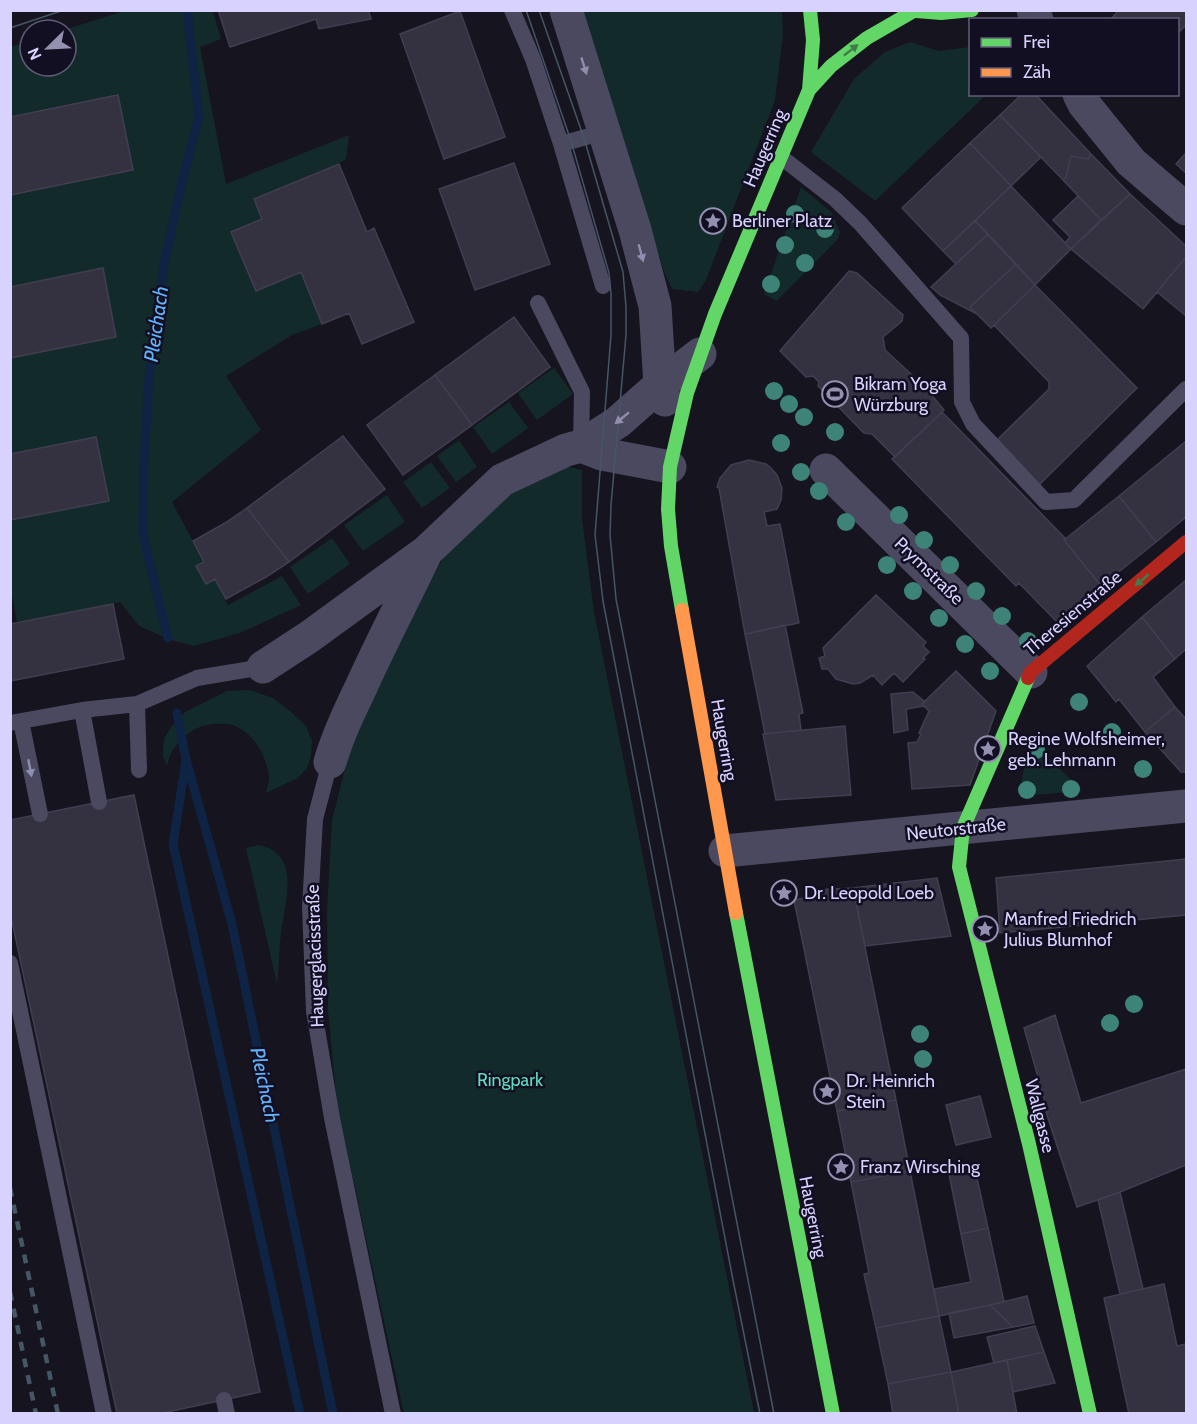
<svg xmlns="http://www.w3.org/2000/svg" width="1197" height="1424" font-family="Cabin,sans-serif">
  <rect width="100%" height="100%" fill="#16141e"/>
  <path fill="#132a2b" d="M 124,11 L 213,11 L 221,39 L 200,47 L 226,184 L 349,135 L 346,160 L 254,199 L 262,219 L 231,232 L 256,291 L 301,272 L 322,324 L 292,335 L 226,376 L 261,430 L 172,502 L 204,562 L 196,566 L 206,583 L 215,579 L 228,605 L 282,576 L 301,605 L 240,633 L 194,646 L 171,640 L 139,626 L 120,602 L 17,623 L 11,590 L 11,520 L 109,500 L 96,437 L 11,454 L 11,358 L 116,337 L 102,269 L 11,287 L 11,195 L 133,170 L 117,95 L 11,117 L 10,47 L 30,41 L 30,66 L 66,66 L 66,30 L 64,30 Z
    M 577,11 L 782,11 L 783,35 L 775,100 L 706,280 L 698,292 L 672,289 L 663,269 L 622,133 Z
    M 910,42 L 939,51 L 970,47 L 970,94 L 986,95 L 876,200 L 874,200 L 811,152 L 854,79 L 885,52 Z
    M 801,187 L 831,212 L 840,232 L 838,239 L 777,301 L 764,294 Z
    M 554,368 L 573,394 L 537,420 L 518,393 Z
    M 509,402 L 528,428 L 492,454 L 473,427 Z
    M 459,440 L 477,467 L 456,482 L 437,456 Z
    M 431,462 L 450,488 L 422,508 L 403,482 Z
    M 565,466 L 582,470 L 582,519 L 594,612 L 754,1413 L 404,1414 L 337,1104 L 328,1011 L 327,911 L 332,820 L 353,737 L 406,626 L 450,545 L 507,496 Z
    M 387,495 L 405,522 L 363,551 L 344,525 Z
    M 332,538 L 350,564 L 308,594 L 290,567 Z
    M 250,690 L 273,698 L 290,711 L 306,726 L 312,741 L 311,756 L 307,768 L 298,778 L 266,793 C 267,787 270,780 269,775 C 266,756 254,734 235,726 C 228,723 220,724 212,724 C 189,727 172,744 167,766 L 163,756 L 164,739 L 171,727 L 185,712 L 227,691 Z
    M 1035,744 L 1082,791 L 1034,795 C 1009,791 1029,759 1035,744 Z
    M 258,845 C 302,852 285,903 281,932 C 279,949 279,967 277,984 L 246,848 Z"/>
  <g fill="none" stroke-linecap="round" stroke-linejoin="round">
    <path stroke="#0f2344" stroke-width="9" d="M 168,638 L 143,535 L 144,461 L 149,377 L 164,264 L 182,181 L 199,117 L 187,10
      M 177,713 L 186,760 L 173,844 L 300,1414
      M 187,763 L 232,924 L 333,1414"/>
  </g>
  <path fill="#343141" stroke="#423e52" stroke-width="1.5" d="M 218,10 L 368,10 L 371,19 L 319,29 L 316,19 L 230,47 Z
    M 1119,10 L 1186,10 L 1186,25 L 1178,33 L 1178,20 L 1110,20 Z
    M 460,11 L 505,137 L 444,159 L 400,34 Z
    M 1022,94 L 1035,94 L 1091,154 L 1088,159 L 1071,156 L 1066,177 L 1063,180 L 1000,115 Z
    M 118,95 L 133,170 L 10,195 L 10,117 Z
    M 1000,115 L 1041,157 L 1011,186 L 970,143 Z
    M 970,143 L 1011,186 L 943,251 L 902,208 Z
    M 1186,153 L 1186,173 L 1176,164 Z
    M 1091,154 L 1130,194 L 1101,220 L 1063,180 L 1066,177 L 1071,156 L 1088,159 Z
    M 514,163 L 550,264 L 475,290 L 439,189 Z
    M 339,164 L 367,232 L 374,228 L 414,322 L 362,344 L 349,313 L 322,324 L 301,272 L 256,291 L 231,232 L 262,219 L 254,199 Z
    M 1011,186 L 1071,249 L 1035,285 L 975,221 Z
    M 1130,194 L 1186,246 L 1186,257 L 1143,309 L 1071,249 Z
    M 1078,196 L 1101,220 L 1071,249 L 1065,243 L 1070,237 L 1053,220 Z
    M 975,221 L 988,234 L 956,264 L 943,251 Z
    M 988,234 L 1016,264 L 970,307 L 977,314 L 940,295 L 931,287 Z
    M 1186,257 L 1186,316 L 1157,292 Z
    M 1016,264 L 1035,285 L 991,328 L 970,307 Z
    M 103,268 L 116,337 L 10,358 L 10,287 Z
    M 849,271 L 857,273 L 903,315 L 902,321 L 883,337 L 885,350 L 924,386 L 944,410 L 895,457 L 872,434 L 864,433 L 818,386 L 819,382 L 813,376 L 806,377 L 780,351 Z
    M 1035,285 L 1137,388 L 1039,485 L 996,441 L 1049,389 L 1049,382 L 994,325 Z
    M 514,317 L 550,367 L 472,425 L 435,375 Z
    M 435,375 L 472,425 L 403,475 L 367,425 Z
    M 942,412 L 1066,539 L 1064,540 L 1101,586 L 1057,622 L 1019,583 L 1016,586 L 892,459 Z
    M 343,436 L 385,489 L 289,562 L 247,508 Z
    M 96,437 L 109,501 L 10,520 L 10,454 Z
    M 1186,441 L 1186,517 L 1156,542 L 1119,496 Z
    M 749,460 L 766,464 L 771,468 L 777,475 L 782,488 L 781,500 L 777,509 L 764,512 L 767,526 L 780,524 L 799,623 L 745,634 L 719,488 L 717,487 L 720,478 L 731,465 Z
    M 1119,496 L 1156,542 L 1101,586 L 1064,540 Z
    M 247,508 L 289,562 L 266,577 L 226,599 L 215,579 L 206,584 L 196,566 L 204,562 L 193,541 L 225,523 Z
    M 1186,580 L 1186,649 L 1175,659 L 1142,617 Z
    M 876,595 L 926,642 L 923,646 L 929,652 L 923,658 L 925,659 L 903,682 L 894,673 L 882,685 L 873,675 L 860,683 L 853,684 L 836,679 L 828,669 L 822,669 L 819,658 L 825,656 L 823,648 Z
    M 113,604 L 124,659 L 10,681 L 10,624 Z
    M 1142,617 L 1175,659 L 1153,677 L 1175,707 L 1145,732 L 1119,699 L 1116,702 L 1087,666 Z
    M 785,625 L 803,713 L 799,714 L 801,730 L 765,734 L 745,634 Z
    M 956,671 L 996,711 L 970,785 L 912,789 L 908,743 L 917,742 L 921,734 L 919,733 L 929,711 L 922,704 Z
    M 913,692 L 925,702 L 922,704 L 924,706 L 906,709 L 908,730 L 894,733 L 891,694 Z
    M 1175,707 L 1186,719 L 1186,772 L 1181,772 L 1145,732 Z
    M 845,726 L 851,795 L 776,800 L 763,734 Z
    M 134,795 L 260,1392 L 158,1414 L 117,1414 L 10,912 L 10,820 Z
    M 1186,859 L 1186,915 L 1000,933 L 996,878 Z
    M 937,878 L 951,936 L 865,946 L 853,888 Z
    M 853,888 L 896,1100 L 837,1111 L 794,900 L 814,896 L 814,890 Z
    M 1055,1015 L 1081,1103 L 1186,1069 L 1186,1165 L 1120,1192 L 1077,1207 L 1046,1112 L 1048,1112 L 1024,1028 Z
    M 980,1096 L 991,1137 L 956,1145 L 946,1105 Z
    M 896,1100 L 910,1171 L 851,1182 L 837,1111 Z
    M 975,1169 L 988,1228 L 961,1234 L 949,1174 Z
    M 910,1171 L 939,1316 L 876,1328 L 864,1274 L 869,1273 L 851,1182 Z
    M 1120,1192 L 1143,1289 L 1120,1294 L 1098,1200 Z
    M 988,1228 L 1004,1302 L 939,1316 L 934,1289 L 971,1282 L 961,1234 Z
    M 1164,1284 L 1177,1346 L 1186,1344 L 1186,1414 L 1129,1414 L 1104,1298 Z
    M 1027,1296 L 1034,1323 L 1013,1327 L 990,1305 Z
    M 990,1305 L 1013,1327 L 954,1338 L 949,1313 Z
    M 939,1316 L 951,1372 L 888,1384 L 876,1328 Z
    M 1035,1326 L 1044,1352 L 994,1363 L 987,1337 Z
    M 1044,1352 L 1055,1383 L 1013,1392 L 1007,1360 Z
    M 1007,1360 L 1017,1414 L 959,1414 L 951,1372 Z
    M 951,1372 L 959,1414 L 893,1414 L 888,1384 Z"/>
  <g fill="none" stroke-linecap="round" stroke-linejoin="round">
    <path stroke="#4a495f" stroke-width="16" d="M 512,10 L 533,59 L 561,144 L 603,286
      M 561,144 L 604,132
      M 781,157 L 835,199 L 860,223 L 961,338 L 962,402 L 973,424 L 1046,502 L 1074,500 L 1186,389
      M 538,303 L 582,392 L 581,446
      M 137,704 L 139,770
      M 82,710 L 99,802
      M 21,721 L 40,814
      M 10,723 L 82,710 L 137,704 L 197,678 L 263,667
      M 330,762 L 315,819 L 310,907 L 314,1011 L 332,1118 L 393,1414
      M 10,963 L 104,1414
      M 224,1400 L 227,1414"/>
    <path stroke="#4a495f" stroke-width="33" d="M 566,10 L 635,230 L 655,306 L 660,385 L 665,400
      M 1033,10 L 1037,20
      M 1079,94 L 1084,104 L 1131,162 L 1186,209
      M 581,446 L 602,454 L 670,467
      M 826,470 L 1031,672
      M 263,667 L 309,637 L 427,551 L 502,480 L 566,450 L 581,446 L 618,422 L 660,385 L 700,354
      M 330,762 C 338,735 350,710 362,685 C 382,641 404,599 425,555
      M 725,851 L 1186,806"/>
    <path stroke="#63d668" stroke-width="14" d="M 904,10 L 941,13 L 972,10
      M 809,90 L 831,66 L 867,38 L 912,12
      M 682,610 L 671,546 L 668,509 L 670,467 L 687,393 L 715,314 L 809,90 L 813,40 L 810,10
      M 1028,678 L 963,828 L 959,867 L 1029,1144 L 1090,1414
      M 736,913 L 833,1414"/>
    <path stroke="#ff974d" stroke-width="14" d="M 682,610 L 736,913"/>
    <path stroke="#b3261e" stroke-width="14" d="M 1028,678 L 1031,672 L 1186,542"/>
    <path stroke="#435767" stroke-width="1.5" d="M 526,10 L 571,141 L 609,273 L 611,294 L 611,335 L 595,535 L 603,601 L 733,1280 L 760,1414
      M 539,10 L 584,138 L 623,272 L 626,307 L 626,335 L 611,505 L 610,535 L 616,599 L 774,1414
      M 10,28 L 64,10"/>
    <path stroke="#435767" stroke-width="4.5" stroke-dasharray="9 8" stroke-linecap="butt" d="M 10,1188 L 58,1414
      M 10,1292 L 36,1414"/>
  </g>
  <g fill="#3e8377">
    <circle cx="795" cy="214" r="9"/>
    <circle cx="825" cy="229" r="9"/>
    <circle cx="785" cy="245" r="9"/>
    <circle cx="805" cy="263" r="9"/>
    <circle cx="771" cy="284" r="9"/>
    <circle cx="774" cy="391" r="9"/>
    <circle cx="789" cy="404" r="9"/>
    <circle cx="804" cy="417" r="9"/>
    <circle cx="835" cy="432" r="9"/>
    <circle cx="781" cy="443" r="9"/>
    <circle cx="801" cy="472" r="9"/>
    <circle cx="819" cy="491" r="9"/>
    <circle cx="899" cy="515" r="9"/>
    <circle cx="846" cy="522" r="9"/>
    <circle cx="924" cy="540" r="9"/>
    <circle cx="887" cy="565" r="9"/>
    <circle cx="950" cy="565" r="9"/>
    <circle cx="913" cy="591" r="9"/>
    <circle cx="976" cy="591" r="9"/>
    <circle cx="1002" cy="616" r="9"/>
    <circle cx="939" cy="618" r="9"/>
    <circle cx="1028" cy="641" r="9"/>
    <circle cx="965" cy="644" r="9"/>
    <circle cx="990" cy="671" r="9"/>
    <circle cx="1079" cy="702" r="9"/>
    <circle cx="1112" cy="732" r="9"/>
    <circle cx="1036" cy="750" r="9"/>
    <circle cx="1143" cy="769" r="9"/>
    <circle cx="1071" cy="789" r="9"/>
    <circle cx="1027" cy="790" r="9"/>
    <circle cx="1134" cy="1004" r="9"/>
    <circle cx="1110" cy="1023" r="9"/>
    <circle cx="920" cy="1034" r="9"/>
    <circle cx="923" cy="1059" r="9"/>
  </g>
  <defs><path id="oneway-solid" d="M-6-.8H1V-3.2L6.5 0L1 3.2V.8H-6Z" transform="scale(1.5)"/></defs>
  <g fill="#3f7c49">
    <use href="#oneway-solid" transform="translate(851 50) rotate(-38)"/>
    <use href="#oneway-solid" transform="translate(1142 580) rotate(140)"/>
  </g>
  <g fill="#908eae">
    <use href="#oneway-solid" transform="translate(584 66) rotate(73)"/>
    <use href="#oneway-solid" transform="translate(641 253) rotate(75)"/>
    <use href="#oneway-solid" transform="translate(622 418) rotate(141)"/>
    <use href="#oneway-solid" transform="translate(30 768) rotate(79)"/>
  </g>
  <defs>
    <g id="sight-ring" transform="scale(1.35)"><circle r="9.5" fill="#120f23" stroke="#9390b0" stroke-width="1.5"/><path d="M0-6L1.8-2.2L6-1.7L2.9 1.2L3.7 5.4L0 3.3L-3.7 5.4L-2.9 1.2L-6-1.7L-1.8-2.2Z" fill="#9390b0"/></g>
    <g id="stadium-ring" transform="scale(1.35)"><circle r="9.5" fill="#120f23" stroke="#9390b0" stroke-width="1.5"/><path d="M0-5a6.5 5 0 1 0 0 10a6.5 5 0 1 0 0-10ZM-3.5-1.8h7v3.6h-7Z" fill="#9390b0"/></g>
  </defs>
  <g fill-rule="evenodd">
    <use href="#sight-ring" x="713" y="221"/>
    <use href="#stadium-ring" x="835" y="394"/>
    <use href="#sight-ring" x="988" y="749"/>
    <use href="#sight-ring" x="784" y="893"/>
    <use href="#sight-ring" x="985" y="929"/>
    <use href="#sight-ring" x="827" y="1091"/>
    <use href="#sight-ring" x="841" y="1167"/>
  </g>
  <g text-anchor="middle" stroke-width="5" stroke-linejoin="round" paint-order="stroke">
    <g font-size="18" fill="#d7d2fe" stroke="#120f23">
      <text transform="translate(765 148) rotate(-67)" y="6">Haugerring</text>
      <text transform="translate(929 571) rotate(44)" y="6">Prymstraße</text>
      <text transform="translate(1073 613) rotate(-40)" y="6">Theresienstraße</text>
      <text transform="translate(724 740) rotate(80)" y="6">Haugerring</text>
      <text transform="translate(956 829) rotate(-6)" y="6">Neutorstraße</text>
      <text transform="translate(315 956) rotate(-92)" y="6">Haugerglacisstraße</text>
      <text transform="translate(1040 1116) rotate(76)" y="6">Wallgasse</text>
      <text transform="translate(813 1217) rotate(79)" y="6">Haugerring</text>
    </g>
    <g font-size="18" fill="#d7d2fe" stroke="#120f23" text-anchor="start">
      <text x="732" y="227">Berliner Platz</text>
      <text x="854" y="390">Bikram Yoga<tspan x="854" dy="21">Würzburg</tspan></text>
      <text x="1008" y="745">Regine Wolfsheimer,<tspan x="1008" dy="21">geb. Lehmann</tspan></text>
      <text x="804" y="899">Dr. Leopold Loeb</text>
      <text x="1004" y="925">Manfred Friedrich<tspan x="1004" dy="21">Julius Blumhof</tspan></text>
      <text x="846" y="1087">Dr. Heinrich<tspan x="846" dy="21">Stein</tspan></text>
      <text x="860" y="1173">Franz Wirsching</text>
    </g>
    <g font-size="18" fill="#5fddbf" stroke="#120f23">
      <text x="510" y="1086">Ringpark</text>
    </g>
    <g font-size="20" font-style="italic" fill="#62b3fc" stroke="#120f23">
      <text transform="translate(156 324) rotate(-82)" y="7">Pleichach</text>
      <text transform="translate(265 1085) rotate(78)" y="7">Pleichach</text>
    </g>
  </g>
  <rect width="1197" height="1424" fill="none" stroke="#d7d2fe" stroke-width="24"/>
  <rect x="969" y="18" width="210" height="78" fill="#120f23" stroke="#615d7b" stroke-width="1.5"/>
  <rect x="981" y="38" width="30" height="9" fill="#63d668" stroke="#615d7b" stroke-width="1.5"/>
  <text x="1023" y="48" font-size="18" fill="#d7d2fe">Frei</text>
  <rect x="981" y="68" width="30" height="9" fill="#ff974d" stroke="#615d7b" stroke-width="1.5"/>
  <text x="1023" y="78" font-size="18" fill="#d7d2fe">Zäh</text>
  <g transform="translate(48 48) rotate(246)"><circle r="28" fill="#120f23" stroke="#615d7b" stroke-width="1.5"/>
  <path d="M0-4.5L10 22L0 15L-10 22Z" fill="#9390b0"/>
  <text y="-9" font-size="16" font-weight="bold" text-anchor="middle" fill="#d7d2fe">N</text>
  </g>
</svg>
